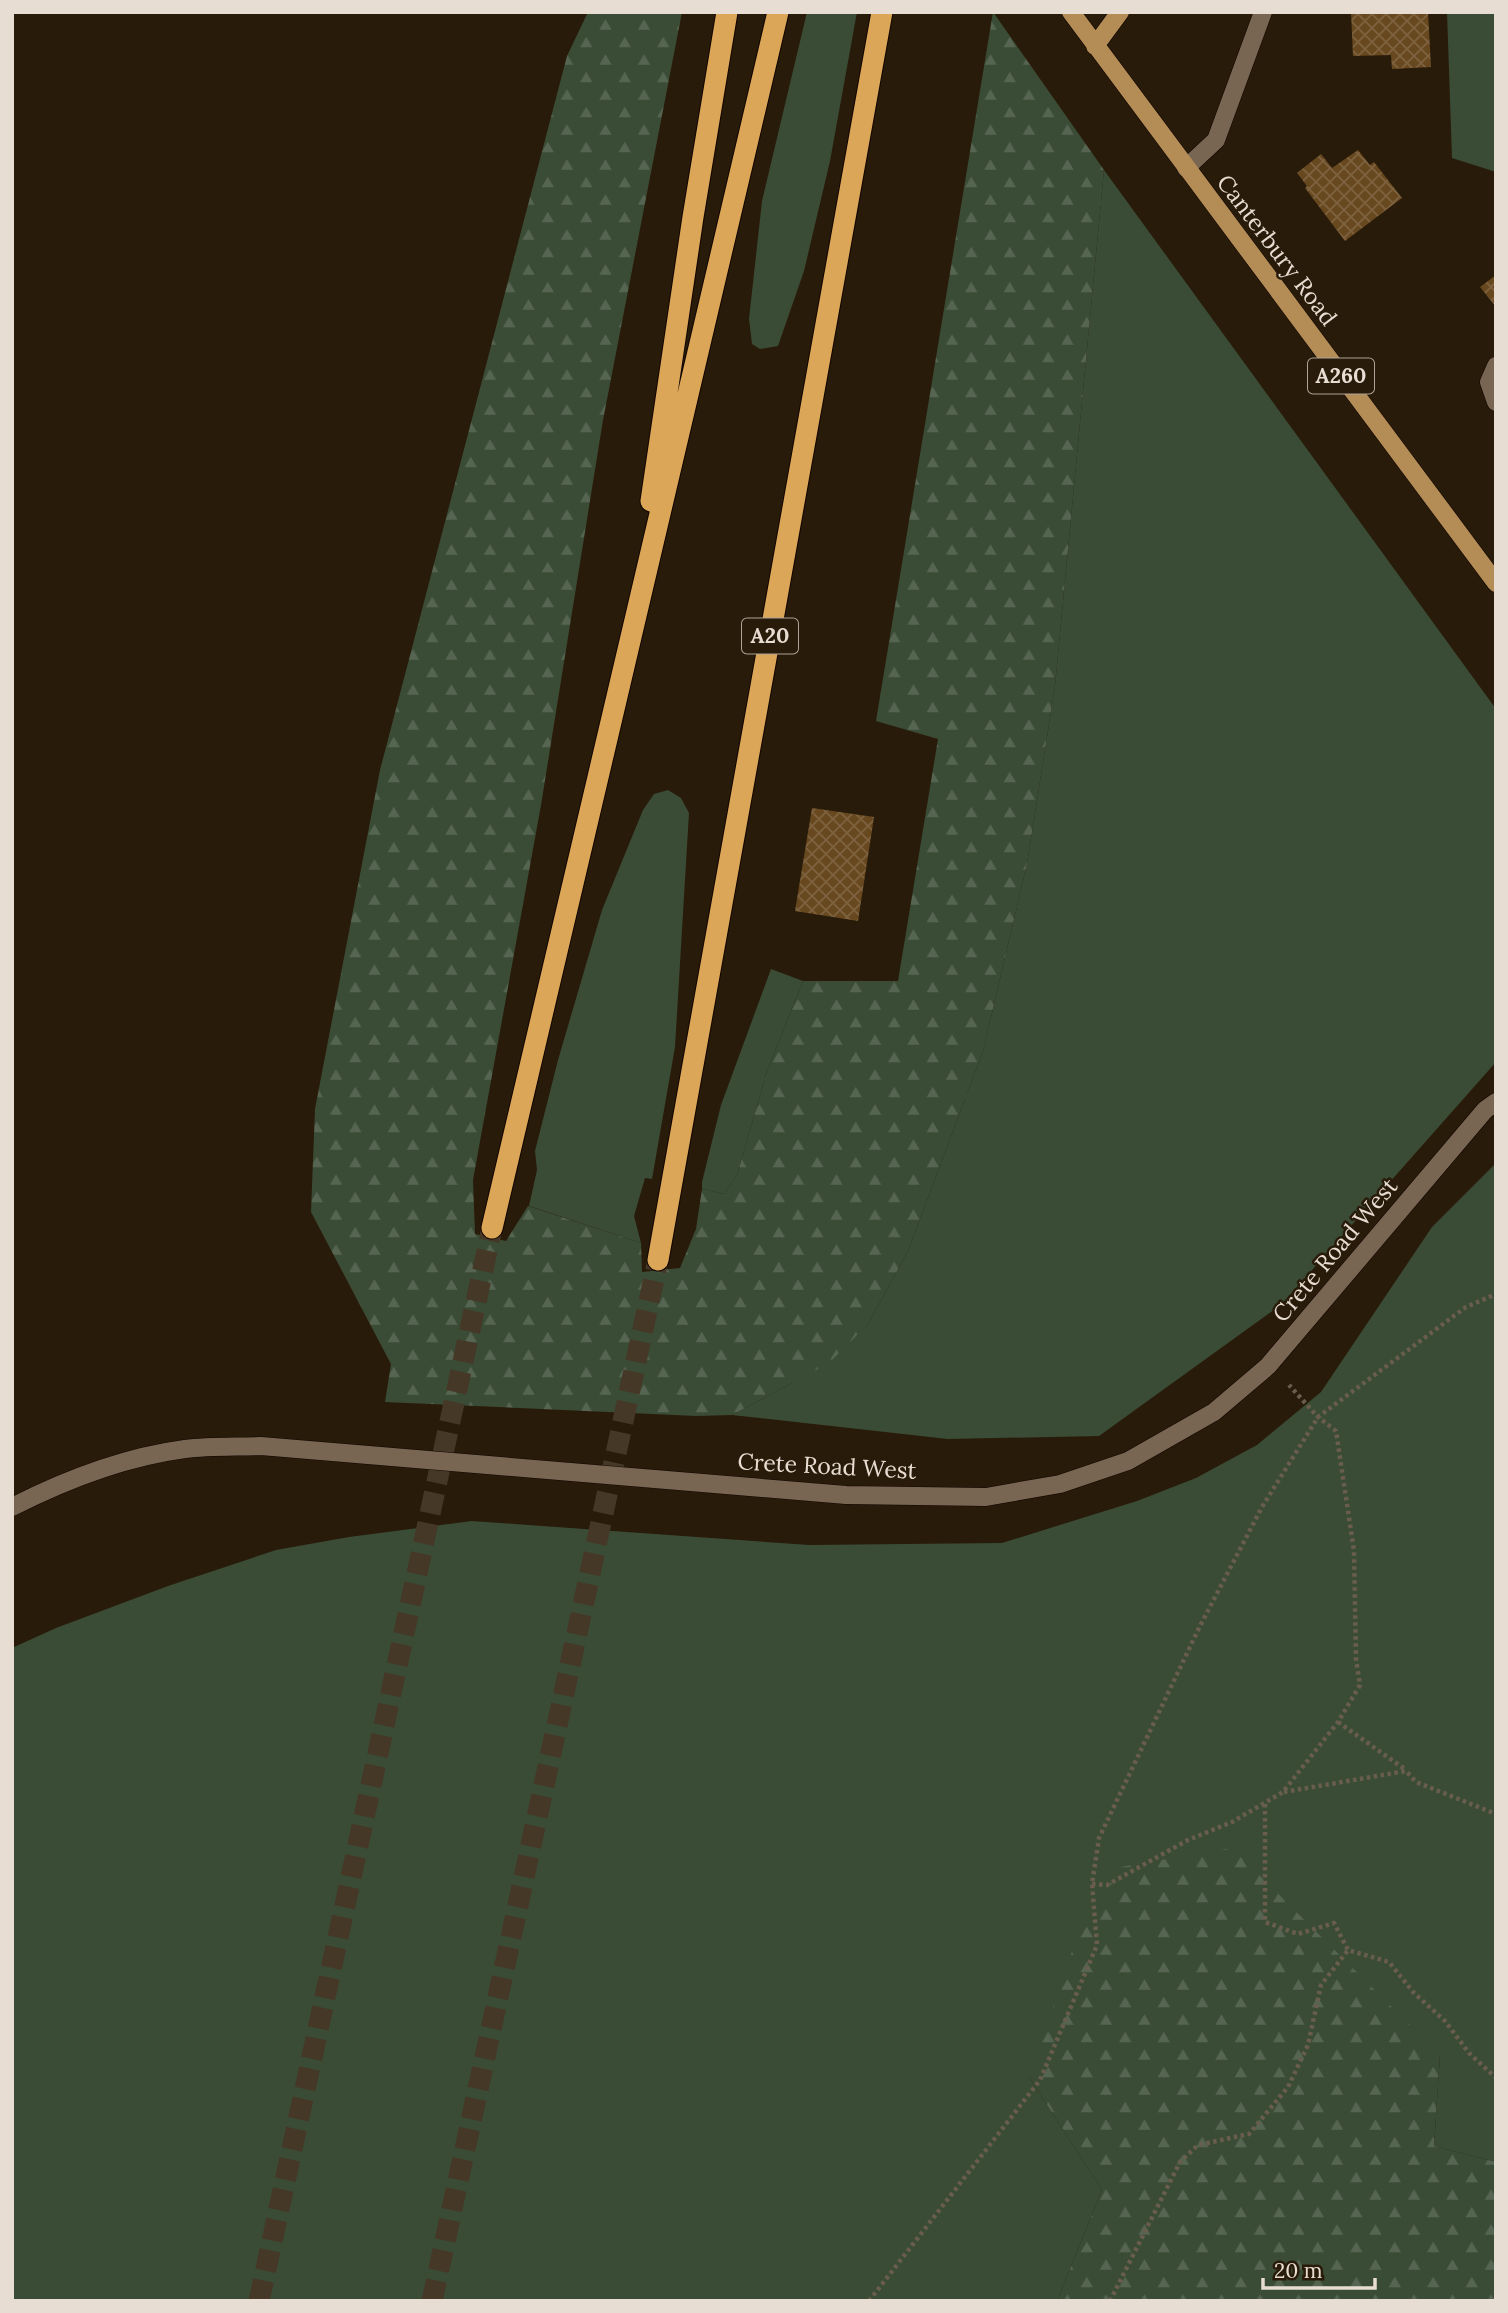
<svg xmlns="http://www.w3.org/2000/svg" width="1508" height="2313" font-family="Lora,serif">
  <defs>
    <pattern id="forest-firs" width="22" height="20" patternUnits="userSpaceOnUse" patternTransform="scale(1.75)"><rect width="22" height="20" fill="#3a4c36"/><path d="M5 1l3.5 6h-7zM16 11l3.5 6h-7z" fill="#566552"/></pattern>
    <pattern id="building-cross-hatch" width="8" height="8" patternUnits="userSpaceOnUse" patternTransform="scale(1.75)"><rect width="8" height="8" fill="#68481f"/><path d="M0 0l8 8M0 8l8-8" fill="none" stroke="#7e623f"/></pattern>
  </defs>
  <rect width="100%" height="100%" fill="#291b09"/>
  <path fill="#3a4c36" d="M 807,12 L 857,12 L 830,161 L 804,271 L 778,346 L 760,349 L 752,344 L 749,319 L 762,201 Z
    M 1447,12 L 1496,12 L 1496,172 L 1452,158 Z
    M 1104,170 L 1496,709 L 1496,1062 L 1282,1304 L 1099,1436 L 948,1439 L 732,1415 L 792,1383 L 868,1324 L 908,1251 L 983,1051 L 1027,864 L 1055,686 Z
    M 668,790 L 681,798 L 689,813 L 675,1047 L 652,1179 L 645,1178 L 634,1216 L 641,1243 L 529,1206 L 537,1170 L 535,1151 L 558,1060 L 602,910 L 643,810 L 654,794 Z
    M 771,969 L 803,981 L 767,1071 L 737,1175 L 724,1194 L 702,1189 L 702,1182 L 721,1105 Z
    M 1496,1163 L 1496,2162 L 1434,2146 L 1440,2055 L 1029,2077 L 1102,2190 L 1057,2301 L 12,2301 L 12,1648 L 56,1628 L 168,1586 L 276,1550 L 349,1537 L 472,1521 L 809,1545 L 1002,1543 L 1137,1501 L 1196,1478 L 1257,1445 L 1321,1392 L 1432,1227 Z"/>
  <path fill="url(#forest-firs)" d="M 588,12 L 682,12 L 603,420 L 541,805 L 473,1180 L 475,1234 L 506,1241 L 528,1206 L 641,1243 L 642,1272 L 680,1268 L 696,1229 L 702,1189 L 724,1194 L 737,1175 L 767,1071 L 803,981 L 898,981 L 938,739 L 876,721 L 993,12 L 1104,170 L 1055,686 L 1027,864 L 983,1051 L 908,1251 L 868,1324 L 829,1363 L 792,1383 L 732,1415 L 697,1416 L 385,1402 L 391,1364 L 311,1212 L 315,1109 L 380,770 L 567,56 Z
    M 1232,1848 L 1440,2055 L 1434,2146 L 1496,2162 L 1496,2301 L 1057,2301 L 1102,2190 L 1029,2077 L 1081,1925 L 1121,1867 Z"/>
  <path fill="url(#building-cross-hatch)" d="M 1351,12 L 1428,12 L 1431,67 L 1392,69 L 1391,55 L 1353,56 Z
    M 1358,150 L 1370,165 L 1374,162 L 1402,198 L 1345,241 L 1305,188 L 1307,186 L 1297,173 L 1321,154 L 1332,168 Z
    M 1496,275 L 1496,307 L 1480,287 Z
    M 812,808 L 874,817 L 858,921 L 795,911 Z"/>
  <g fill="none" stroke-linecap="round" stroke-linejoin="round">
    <path stroke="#463827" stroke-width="21" stroke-dasharray="21 10" stroke-linecap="butt" d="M 259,2301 L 492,1228
      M 432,2301 L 658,1260"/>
    <g stroke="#110500" stroke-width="19">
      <path id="minor" d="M 1186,168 L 1216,140 L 1263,12
        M 1496,366 L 1489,382 L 1496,402
        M 12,1507 C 67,1479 124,1457 185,1449 C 210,1446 236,1447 261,1446 L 846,1495 L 986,1497 L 1060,1484 L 1128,1461 L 1214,1412 L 1268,1366 L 1485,1110 L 1496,1102"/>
    </g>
    <g stroke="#110500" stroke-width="19">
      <path id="major" d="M 1071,12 L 1496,583
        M 1095,46 L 1120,12"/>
    </g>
    <g stroke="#110500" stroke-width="23">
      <path id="highway" d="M 651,501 L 693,217 L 727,12
        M 492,1228 L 778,12
        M 658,1260 L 882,12"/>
    </g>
    <path stroke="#695d4d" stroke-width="4.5" stroke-dasharray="3.5 3.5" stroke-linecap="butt" d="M 1338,1722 L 1406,1770
      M 1284,1792 L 1406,1771 L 1416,1782 L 1496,1814
      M 1265,1804 L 1265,1922 L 1298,1934 L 1334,1923 L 1348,1950 L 1389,1962 L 1414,1993 L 1445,2021 L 1469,2053 L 1496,2078
      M 1092,1884 L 1107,1885 L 1188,1840 L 1232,1822 L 1283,1792 L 1338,1722 L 1360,1685 L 1356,1659 L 1354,1551 L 1336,1431 L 1318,1417 L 1289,1385
      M 869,2301 L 1040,2080 L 1097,1945 L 1092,1884 L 1099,1838 L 1200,1626 L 1262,1507 L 1318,1417 L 1466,1307 L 1496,1294
      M 1110,2301 L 1180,2162 L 1198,2145 L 1249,2134 L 1288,2087 L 1308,2045 L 1321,1985 L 1348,1950"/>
    <use href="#minor" stroke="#786653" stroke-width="18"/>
    <use href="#major" stroke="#b38c56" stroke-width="18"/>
    <use href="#highway" stroke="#dba658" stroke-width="21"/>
  </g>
  <g text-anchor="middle" stroke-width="5" stroke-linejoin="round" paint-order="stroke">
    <g fill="#291b09" stroke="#aea396" stroke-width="2">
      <rect x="1308" y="358.5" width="66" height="35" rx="5"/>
      <rect x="742" y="618.5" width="56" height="35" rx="5"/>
    </g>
    <g font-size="21" font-weight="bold" fill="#e7ddd2">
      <text x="1341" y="383">A260</text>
      <text x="770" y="643">A20</text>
    </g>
    <g font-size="23" fill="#e7ddd2" stroke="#291b09">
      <text transform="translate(1277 250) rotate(53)" y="8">Canterbury Road</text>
      <text transform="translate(1335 1250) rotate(-50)" y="8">Crete Road West</text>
      <text transform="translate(827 1466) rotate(3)" y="8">Crete Road West</text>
    </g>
  </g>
  <rect width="1508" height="2313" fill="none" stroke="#e7ddd2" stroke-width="28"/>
  <path d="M1263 2278v10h112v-10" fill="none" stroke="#e7ddd2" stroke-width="3.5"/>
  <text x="1274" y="2278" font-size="21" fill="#e7ddd2" stroke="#291b09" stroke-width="5" paint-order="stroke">20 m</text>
</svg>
